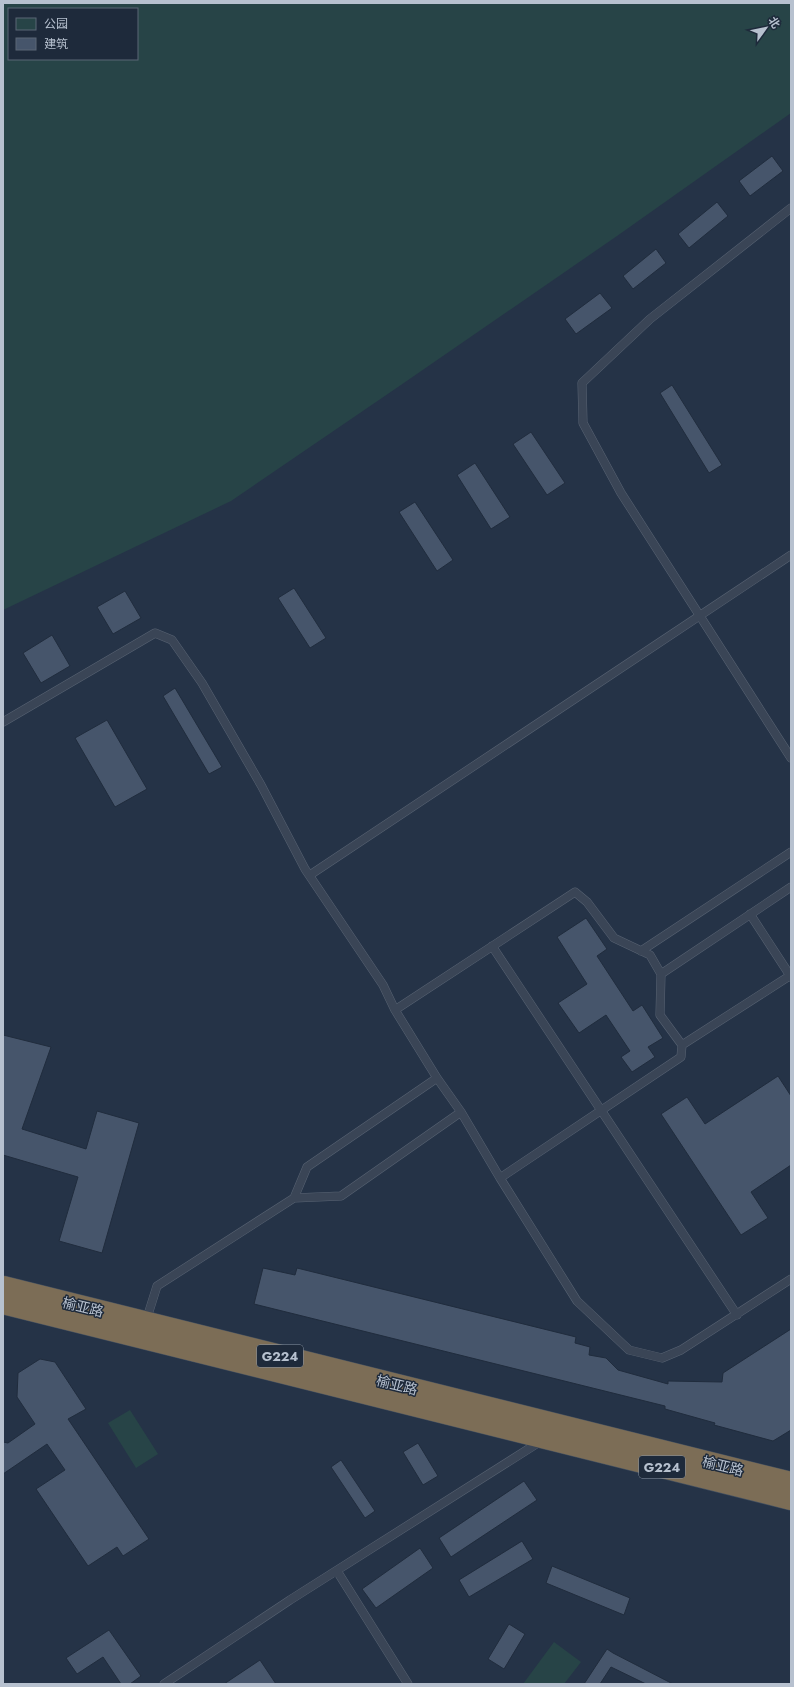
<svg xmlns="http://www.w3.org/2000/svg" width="794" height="1687" font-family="Jost,'Noto Sans SC',sans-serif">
  <rect width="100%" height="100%" fill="#253347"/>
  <path fill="#274447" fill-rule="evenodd" d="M 3,3 L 791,3 L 791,113 L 617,236 L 398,387 L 231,501 L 3,610 ZM 9,9 L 137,9 L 137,59 L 9,59 Z
    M 130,1410 L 158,1454 L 136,1468 L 108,1423 Z
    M 554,1642 L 581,1662 L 564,1684 L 523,1684 Z"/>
  <path fill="#46556b" stroke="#202c3d" d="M 772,156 L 783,171 L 750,196 L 739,181 Z
    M 717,202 L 728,216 L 689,248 L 678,234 Z
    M 656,249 L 666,263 L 633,289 L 623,276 Z
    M 600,293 L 612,308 L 576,334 L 565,319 Z
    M 672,385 L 722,465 L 709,473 L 660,393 Z
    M 531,432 L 565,483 L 547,495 L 513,444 Z
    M 475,463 L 510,517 L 491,529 L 457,475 Z
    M 415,502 L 453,560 L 437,571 L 399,512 Z
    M 294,588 L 326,638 L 310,648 L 278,598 Z
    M 125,591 L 141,618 L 113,634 L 97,607 Z
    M 52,635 L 70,666 L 41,683 L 23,653 Z
    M 175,688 L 222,767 L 209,774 L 163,696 Z
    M 107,720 L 147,789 L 115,807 L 75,738 Z
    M 586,918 L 607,949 L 597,956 L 633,1011 L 642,1005 L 663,1038 L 648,1047 L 655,1057 L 632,1072 L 621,1057 L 630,1051 L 606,1015 L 579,1033 L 558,1003 L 587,984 L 557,937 Z
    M 3,1035 L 51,1047 L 22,1129 L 86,1149 L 97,1111 L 139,1123 L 102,1253 L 59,1241 L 78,1177 L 3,1155 Z
    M 778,1076 L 791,1096 L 791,1165 L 751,1192 L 768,1218 L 741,1235 L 661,1114 L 687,1097 L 705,1124 Z
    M 263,1268 L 295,1275 L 297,1268 L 576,1337 L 575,1343 L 590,1347 L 589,1355 L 606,1358 L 618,1370 L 668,1384 L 668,1381 L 722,1382 L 723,1373 L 791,1329 L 791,1430 L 773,1441 L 714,1425 L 715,1423 L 665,1409 L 665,1406 L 254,1304 Z
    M 40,1359 L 55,1362 L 86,1409 L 68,1419 L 149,1539 L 123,1556 L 117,1547 L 88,1566 L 36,1489 L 65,1470 L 47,1444 L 3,1474 L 3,1442 L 8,1443 L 35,1424 L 17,1397 L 18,1373 Z
    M 418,1443 L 438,1476 L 423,1485 L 403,1452 Z
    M 341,1460 L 375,1511 L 365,1518 L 331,1467 Z
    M 524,1481 L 537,1500 L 451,1557 L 439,1538 Z
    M 522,1541 L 533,1559 L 469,1597 L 459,1580 Z
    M 420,1548 L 433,1568 L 376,1608 L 362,1589 Z
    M 552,1566 L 630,1598 L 624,1615 L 546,1583 Z
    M 509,1624 L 525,1634 L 504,1669 L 488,1659 Z
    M 109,1630 L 141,1676 L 130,1684 L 121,1684 L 103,1657 L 77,1674 L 66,1658 Z
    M 607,1649 L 613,1653 L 673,1684 L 646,1684 L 611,1667 L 600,1684 L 584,1684 Z
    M 260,1660 L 276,1684 L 224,1684 Z"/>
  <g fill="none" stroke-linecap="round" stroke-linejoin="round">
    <g stroke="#586373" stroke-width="9">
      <path id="lane" d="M 791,208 L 650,319 L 582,383 L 583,423 L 621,493 L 791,758
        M 3,722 L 155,633 L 172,640 L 202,683 L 261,785 L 305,869 L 383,985 L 395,1010 L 437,1078 L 461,1112 L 500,1178 L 577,1301 L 629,1350 L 662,1358 L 681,1350 L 791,1279
        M 310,875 L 791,555
        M 750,914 L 791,977
        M 492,946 L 737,1315
        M 641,951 L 791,852
        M 661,974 L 791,887
        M 395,1010 L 575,892 L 587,902 L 614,938 L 650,955 L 661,974 L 660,1015 L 682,1045 L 681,1057 L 500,1178
        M 682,1045 L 791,975
        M 294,1198 L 307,1167 L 437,1078
        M 146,1321 L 157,1286 L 294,1198 L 341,1196 L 461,1112
        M 337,1571 L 408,1684
        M 164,1684 L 290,1600 L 541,1441"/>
    </g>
    <g stroke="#445060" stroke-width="23">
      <path id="highway" d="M 3,1287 L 791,1483
        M 3,1303 L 791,1499"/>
    </g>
    <use href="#lane" stroke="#3a4556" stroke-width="8"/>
    <use href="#highway" stroke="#7c6d56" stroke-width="22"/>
  </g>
  <g text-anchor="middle" stroke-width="3" stroke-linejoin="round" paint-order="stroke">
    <g fill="#1e2a3b" stroke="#8994a3" stroke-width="1">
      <rect x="257" y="1345" width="46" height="22" rx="3"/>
      <rect x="639" y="1456" width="46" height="22" rx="3"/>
    </g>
    <g font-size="13" font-weight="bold" fill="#b7c1cf">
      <text x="280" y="1361">G224</text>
      <text x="662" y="1472">G224</text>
    </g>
    <g font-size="14" fill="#b7c1cf" stroke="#1e2a3b">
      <text transform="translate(83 1307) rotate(14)" y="5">榆亚路</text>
      <text transform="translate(397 1385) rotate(14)" y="5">榆亚路</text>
      <text transform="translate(723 1466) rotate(14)" y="5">榆亚路</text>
    </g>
  </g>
  <rect width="794" height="1687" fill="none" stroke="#b7c1cf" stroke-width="8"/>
  <rect x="8" y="8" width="130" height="52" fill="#1e2a3b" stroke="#5b6676"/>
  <rect x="16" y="18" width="20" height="12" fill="#274447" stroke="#5b6676"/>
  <text x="44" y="28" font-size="12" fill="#b7c1cf">公园</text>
  <rect x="16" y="38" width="20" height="12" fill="#46556b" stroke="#5b6676"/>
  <text x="44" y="48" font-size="12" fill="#b7c1cf">建筑</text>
  <g transform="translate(766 28) rotate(57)" stroke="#1e2a3b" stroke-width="3" paint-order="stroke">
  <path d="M0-3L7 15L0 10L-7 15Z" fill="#b7c1cf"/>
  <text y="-6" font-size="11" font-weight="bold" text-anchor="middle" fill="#b7c1cf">北</text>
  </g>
</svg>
